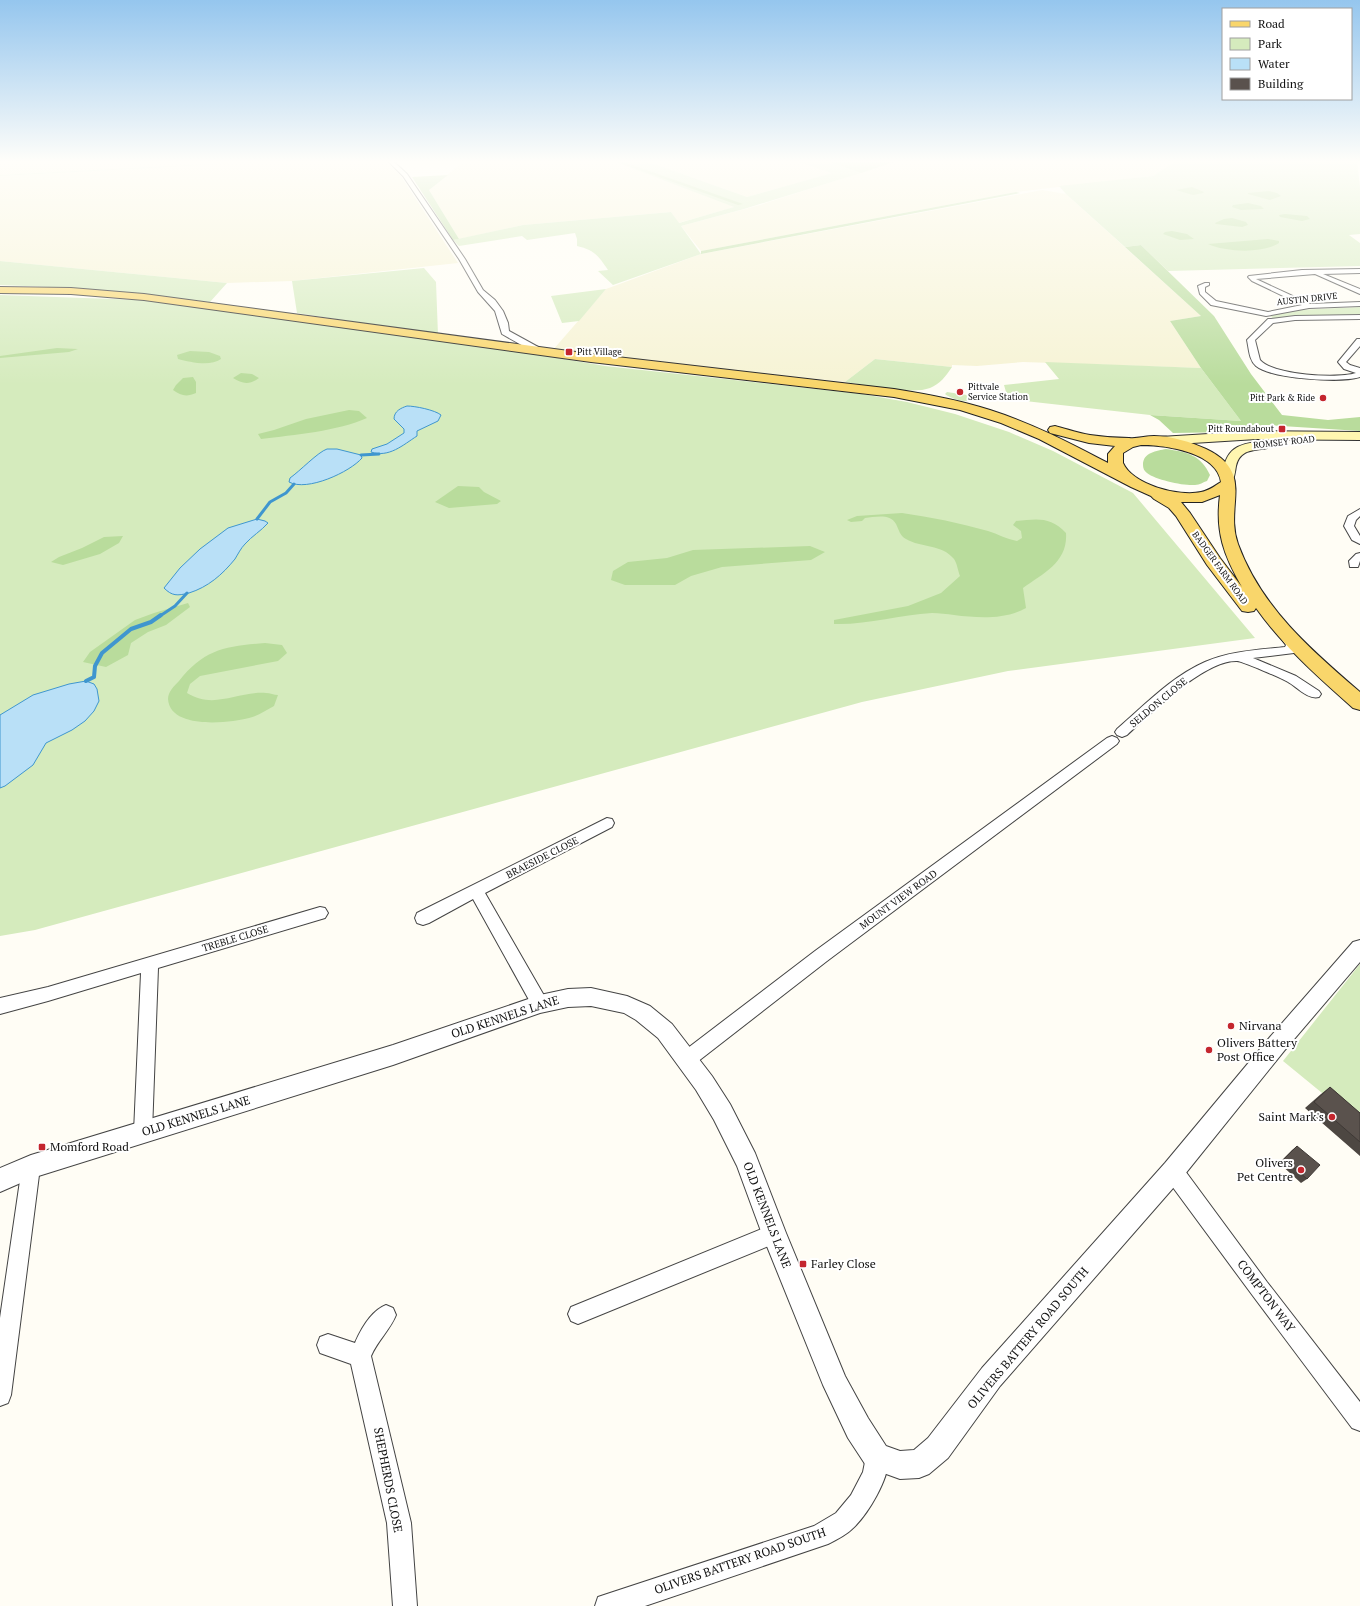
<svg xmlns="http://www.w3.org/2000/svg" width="1360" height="1606" font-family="'PT Serif',serif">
  <rect width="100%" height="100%" fill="#fffdf5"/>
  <path fill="#f6f3d4" d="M 0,161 L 264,161 L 0,175 Z
    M 280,161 L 386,161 L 400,175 L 458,263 L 292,281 L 227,283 L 0,261 L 0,176 Z
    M 475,161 L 590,161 L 615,162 L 735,207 L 678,223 L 671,212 L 523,225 L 459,239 L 429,190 L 459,165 Z
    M 646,161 L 795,161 L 833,173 L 747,197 Z
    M 897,161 L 1176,161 L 1153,176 L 1016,192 L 701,251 L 681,226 L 760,205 Z
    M 1042,190 L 1066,194 L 1201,316 L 1170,321 L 1201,368 L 1023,362 L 977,366 L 952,365 L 952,367 L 875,359 L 845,382 L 552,351 L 606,289 L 701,254 Z"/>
  <path fill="#d5ebbd" d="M 264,161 L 280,161 L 0,176 L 0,175 Z
    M 590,161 L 646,161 L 747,197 L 832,173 L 795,161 L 826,161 L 861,173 L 744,209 L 681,226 L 701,254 L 613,285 L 598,271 L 608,270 C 598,255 594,250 577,246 L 577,239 L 575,233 L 527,240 L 522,236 L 459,246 L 453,240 L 523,225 L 671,212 L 679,223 L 734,207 L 615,162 Z
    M 1176,161 L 1357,161 L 1360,187 L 1360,234 L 1349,235 L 1360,243 L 1360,266 L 1168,271 L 1141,245 L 1125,247 L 1066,194 L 1059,186 L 1153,176 Z
    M 0,261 L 227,283 L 210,302 L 75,288 L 0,285 Z
    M 424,268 L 436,282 L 438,335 L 297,313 L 292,281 Z
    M 606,289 L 579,321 L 562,323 L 551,296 Z
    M 0,295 L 141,300 L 529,353 L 605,366 L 862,394 L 907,402 L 955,414 L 1009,432 L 1053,451 L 1133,493 L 1255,638 L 1008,671 L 862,702 L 35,930 L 0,936 Z
    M 1360,307 L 1360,315 L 1329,315 L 1274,319 L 1269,315 L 1297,310 Z
    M 875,359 L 952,367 C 946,376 940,384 930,388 C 912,395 866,385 845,382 Z
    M 1045,362 L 1201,368 L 1241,421 L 1150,415 L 1008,399 L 1004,385 L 1059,379 Z
    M 947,392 L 973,396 L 978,399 C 971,404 952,400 945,394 Z
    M 1360,964 L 1360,1124 L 1283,1061 Z"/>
  <path fill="#b9dc9c" d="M 614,161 L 621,161 L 743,204 L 738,205 Z
    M 826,161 L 897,161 L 861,173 Z
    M 448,175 L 429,190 L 459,239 L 453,240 L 412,177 Z
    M 1192,187 L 1204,192 L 1203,193 L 1193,195 L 1176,190 Z
    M 1269,191 L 1277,193 L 1281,196 L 1270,200 L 1248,194 L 1248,193 Z
    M 1016,192 L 1020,193 L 701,254 L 701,251 Z
    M 1248,203 L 1261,206 L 1264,209 L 1241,210 L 1232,207 L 1233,205 Z
    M 1285,214 L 1307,216 L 1310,219 L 1302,221 L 1280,217 L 1279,215 Z
    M 1232,218 L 1246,222 L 1248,225 L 1242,227 L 1216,224 L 1215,223 L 1224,219 Z
    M 1172,231 L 1187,234 L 1194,239 L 1180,240 L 1163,234 L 1165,232 Z
    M 1268,239 L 1279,241 L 1279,243 C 1263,254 1225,252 1208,244 Z
    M 1141,245 L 1214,316 L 1251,374 L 1282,415 L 1328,420 L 1360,417 L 1360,431 L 1266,425 L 1243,428 L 1232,432 L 1173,433 L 1159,420 L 1150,415 L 1241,421 L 1201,368 L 1170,321 L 1201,316 L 1125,247 Z
    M 57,348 L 78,349 L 69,352 L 0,358 L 0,356 Z
    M 190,351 L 209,352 L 220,356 L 221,359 C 210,367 190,362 178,359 L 177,355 Z
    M 241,373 L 252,374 L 259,378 C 250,385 242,384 233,378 Z
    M 193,377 L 196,382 L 196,393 C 187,397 181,396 173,390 L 176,385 L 183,378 Z
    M 349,410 L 359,411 L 367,418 C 338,431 294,435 261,439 L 258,434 L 274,430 L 306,419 Z
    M 1166,449 C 1187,452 1201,455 1210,475 L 1207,481 C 1203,482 1200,485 1195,485 C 1184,486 1156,480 1147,473 C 1144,471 1143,468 1143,465 C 1143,452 1157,451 1166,449 Z
    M 458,486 L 479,487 L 484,492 L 501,501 L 497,504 L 449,508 L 435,502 Z
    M 902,513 C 931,517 960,523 988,531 C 998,534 1006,539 1017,541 L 1022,538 L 1021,531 L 1013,525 L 1016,521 C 1037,519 1050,516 1066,533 C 1068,562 1044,573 1023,588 L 1026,608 C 1004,620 978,618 954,615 C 947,614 939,613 932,613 C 899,615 867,625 834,624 L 834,620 L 908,606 L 941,593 L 960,576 C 958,571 957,563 954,559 C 942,544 921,548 906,539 C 900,536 899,530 896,524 C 890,513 875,517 865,518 L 862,521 L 851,522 L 847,520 L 857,516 Z
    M 123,536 L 119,543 L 100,554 L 63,565 L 51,562 L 59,557 L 82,548 L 104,537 Z
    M 810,546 L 825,552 L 811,560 L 722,567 L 691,576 L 675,585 L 625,585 L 611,580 L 613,571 L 628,562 L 667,558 L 693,550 Z
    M 188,603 L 190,607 L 166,625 L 148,632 L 131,643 L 128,655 L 106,667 L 83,662 L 90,652 L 135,620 L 154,613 Z
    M 265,643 L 282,645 L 287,653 L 278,661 L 200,676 L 190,684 L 187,693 C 214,710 238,691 266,693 C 270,693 274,695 278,695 L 274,706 C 266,710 258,716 249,718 C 230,723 170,730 168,699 C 168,692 174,686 179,681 C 204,649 226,646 265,643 Z"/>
  <path fill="#b9e0f7" stroke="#3f96cf" d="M 407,406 C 415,406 435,410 441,415 L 438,421 L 417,431 L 417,436 C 403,445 389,458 371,452 L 372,449 L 387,444 L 404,433 L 404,429 L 394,419 C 394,411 401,408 407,406 Z
    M 327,449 L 337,449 L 361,455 L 362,458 C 350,472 307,492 289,482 L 290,478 C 300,471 318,452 327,449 Z
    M 257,519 L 265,521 L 268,523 C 261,531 252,536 245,544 C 241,548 238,554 235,559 C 222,575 208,587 189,593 C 177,596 172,596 164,588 L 180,568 L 200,549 L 228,528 Z
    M 86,681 L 94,684 L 97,689 L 99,701 L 94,711 L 85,721 L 72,730 L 46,743 L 33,765 L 5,786 L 0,788 L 0,715 L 33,695 L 69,684 Z"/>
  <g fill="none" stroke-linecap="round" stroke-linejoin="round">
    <path stroke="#3f96cf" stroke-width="3" d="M 361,455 L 379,454
      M 257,519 L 270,502 L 286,493 L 294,484
      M 160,616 L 175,606 L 187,593"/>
    <path stroke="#3f96cf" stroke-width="4" d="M 86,681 L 94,677 L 95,666 L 102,653 L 131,629 L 151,622 L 161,615"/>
    <g stroke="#444" stroke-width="2">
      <path id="minor" d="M 388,161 L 393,161 L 407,174 L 465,259 L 483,290 L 495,300 L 503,311 L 508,323 L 509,331 L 540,348 L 540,352 L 534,352 L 502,334 L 495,311 L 478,292 L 459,259 L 403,176 Z
        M 1360,269 L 1360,273 L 1323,274 L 1360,289 L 1360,294 L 1315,274 L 1256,279 L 1310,304 L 1360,302 L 1360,306 L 1309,308 L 1266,316 L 1211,305 L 1200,294 L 1198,286 L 1205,283 L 1209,283 L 1209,285 L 1205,287 L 1205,292 L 1216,301 L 1268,312 L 1302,305 L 1252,281 L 1248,277 L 1249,276 L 1302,270 Z
        M 1360,315 L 1360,319 L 1295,320 L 1273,323 L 1255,340 L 1260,360 C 1273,375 1338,379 1356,373 L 1344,369 L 1338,362 L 1357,339 L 1360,339 L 1360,346 L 1346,362 L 1350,365 L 1360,368 L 1360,377 C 1341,383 1272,379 1256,366 C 1249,360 1249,349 1247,340 L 1268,319 L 1271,319 L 1295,316 Z
        M 1360,509 L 1360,516 L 1356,520 L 1354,526 L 1360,536 L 1360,544 L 1352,540 L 1344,526 L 1348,516 Z
        M 1360,553 L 1360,561 L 1358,567 L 1350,567 L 1349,561 L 1356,554 Z
        M 1284,630 L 1288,631 L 1298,645 L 1294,653 L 1253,658 L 1296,676 L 1319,691 L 1321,694 L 1319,697 C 1308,700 1297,687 1288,682 C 1281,678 1242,661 1237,661 C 1204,660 1150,714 1127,735 L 1122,737 L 1117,735 L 1115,732 L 1117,729 C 1145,705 1171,677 1205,662 C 1230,651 1259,650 1285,647 L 1286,645 L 1278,634 L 1280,631 Z
        M 1112,736 L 1117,738 L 1119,741 L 1117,744 L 827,961 L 692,1066 L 686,1068 L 680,1066 L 677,1060 L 680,1054 L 815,951 L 1107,738 Z
        M 607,818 L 612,819 L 614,823 L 612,827 L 485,893 L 546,999 L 548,1004 L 546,1009 L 540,1012 L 534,1009 L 473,899 L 429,923 L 423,925 L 417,923 L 415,918 L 417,913 Z
        M 320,907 L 325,908 L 328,913 L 325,918 L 158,968 L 152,1132 L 150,1139 L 143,1141 L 136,1139 L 134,1132 L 141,973 L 48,1001 L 0,1014 L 0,998 L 48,987 Z
        M 31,1158 L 38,1160 L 40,1167 L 11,1395 L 8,1403 L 0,1406 L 0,1318 L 22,1167 L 24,1160 Z
        M 1173,1161 L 1180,1164 L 1267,1282 L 1360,1402 L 1360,1431 L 1352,1428 L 1253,1296 L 1166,1178 L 1163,1171 L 1166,1164 Z
        M 774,1224 L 781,1227 L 784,1234 L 781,1241 L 578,1324 L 571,1321 L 568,1314 L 571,1307 Z
        M 386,1305 L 393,1308 L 396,1315 C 390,1330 378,1340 371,1356 L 411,1523 L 417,1606 L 393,1606 L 387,1523 L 351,1364 L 320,1353 L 317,1345 L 320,1337 L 328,1334 L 355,1343 C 361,1329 371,1311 386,1305 Z
        M 877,1446 L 885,1449 C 886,1452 888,1455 888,1458 C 890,1478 867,1516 852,1529 C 846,1535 836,1540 828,1544 L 645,1606 L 595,1606 L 598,1597 L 607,1594 L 814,1526 L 836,1513 L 851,1495 L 863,1472 L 866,1457 L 869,1449 Z"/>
    </g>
    <g stroke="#444" stroke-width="2">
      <path id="tertiary" d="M 1360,940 L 1360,962 L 1284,1051 L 1181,1179 L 1000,1386 L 948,1458 L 929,1474 L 919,1478 L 900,1479 L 867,1467 L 848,1438 L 823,1385 L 762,1234 L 737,1166 L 714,1120 L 696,1090 L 658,1038 L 636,1020 L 624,1013 L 591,1006 L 568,1007 L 540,1013 L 393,1065 L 32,1178 L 0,1192 L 0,1168 L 31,1155 L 393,1045 L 540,995 L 568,989 L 591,988 L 627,996 L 650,1006 L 672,1024 L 712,1076 L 730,1104 L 755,1153 L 786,1233 L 845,1376 L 868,1418 L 886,1446 L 900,1451 L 914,1450 L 928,1438 L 982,1368 L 1165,1163 L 1270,1037 L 1353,942 Z"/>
    </g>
    <g stroke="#333" stroke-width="2">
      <path id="secondary" d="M 1257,431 L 1360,432 L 1360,440 L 1257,439 L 1160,445 L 1156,444 L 1154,441 L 1156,438 L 1160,437 Z
        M 1263,441 L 1267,442 L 1269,445 L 1267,448 C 1253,451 1240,449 1236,466 C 1235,471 1235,475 1233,479 L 1223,479 L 1222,476 C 1226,448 1237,444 1263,441 Z"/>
    </g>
    <g stroke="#222" stroke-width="2">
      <path id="primary" d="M 0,287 L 71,288 L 144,294 L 591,354 L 894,389 C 926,394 959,400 990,410 C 1031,423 1070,443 1108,463 L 1108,454 L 1115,446 L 1089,443 L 1050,433 L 1048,430 L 1050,427 L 1055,426 C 1067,429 1078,433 1090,435 C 1103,437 1117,438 1129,438 C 1137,439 1146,436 1154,436 C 1171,436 1191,442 1206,449 C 1256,473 1224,505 1238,544 C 1261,607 1311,650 1360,692 L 1360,710 L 1353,708 C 1318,677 1283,646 1256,608 L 1254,611 L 1248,612 L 1242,611 L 1207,565 L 1176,516 L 1169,508 L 1154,499 L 1151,496 L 1131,487 L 1039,439 L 1001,423 L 960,410 L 894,397 L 591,362 L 144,300 L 71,294 L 0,293 ZM 1141,445 C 1165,445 1217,452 1221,482 C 1215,486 1208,491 1201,492 C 1179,497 1133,485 1123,463 L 1123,453 L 1133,447 ZM 1220,495 C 1215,532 1224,556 1242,587 L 1220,558 L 1190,513 L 1181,502 L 1202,502 Z"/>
    </g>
    <use href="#minor" fill="#fff" fill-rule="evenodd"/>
    <use href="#tertiary" fill="#fff" fill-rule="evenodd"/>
    <use href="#secondary" fill="#fff6b0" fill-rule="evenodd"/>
    <use href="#primary" fill="#f9d66b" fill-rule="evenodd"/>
  </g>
  <path fill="#4d4742" d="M 1330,1087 L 1360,1113 L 1360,1156 L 1305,1108 L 1321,1094 Z
    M 1297,1146 L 1307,1179 L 1301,1183 L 1279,1163 L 1292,1150 Z"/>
  <path fill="#5a524d" stroke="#3f3936" d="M 1330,1087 L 1360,1113 L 1360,1142 L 1314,1102 Z
    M 1297,1146 L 1320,1165 L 1307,1179 L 1284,1159 Z"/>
  <linearGradient id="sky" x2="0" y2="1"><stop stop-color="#95c6ee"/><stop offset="0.42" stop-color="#fffefa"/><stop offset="1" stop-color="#fffefa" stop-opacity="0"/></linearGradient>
  <rect width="1360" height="385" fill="url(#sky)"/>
  <g fill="#c4262e" stroke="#fff" stroke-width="1.5">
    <rect x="565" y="348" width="8" height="8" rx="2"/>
    <circle cx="960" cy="392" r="4"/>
    <circle cx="1323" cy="398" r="4"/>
    <rect x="1278" y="425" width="8" height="8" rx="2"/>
    <circle cx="1231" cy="1026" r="4"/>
    <circle cx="1209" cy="1050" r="4"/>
    <circle cx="1332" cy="1117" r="4"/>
    <rect x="38" y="1143" width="8" height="8" rx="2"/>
    <circle cx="1301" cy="1170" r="4"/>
    <rect x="799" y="1260" width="8" height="8" rx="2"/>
  </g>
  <g text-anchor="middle" stroke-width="4" stroke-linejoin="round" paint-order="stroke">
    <g font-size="9" fill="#111" stroke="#fff">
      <text transform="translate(1307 299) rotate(-6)" y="3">AUSTIN DRIVE</text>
      <text transform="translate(1284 442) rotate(-6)" y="3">ROMSEY ROAD</text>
      <text transform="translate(1220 568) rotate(54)" y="3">BADGER FARM ROAD</text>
    </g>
    <g font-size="9" fill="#111" stroke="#fff" text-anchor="start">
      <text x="577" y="355">Pitt Village</text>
      <text x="968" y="390">Pittvale<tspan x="968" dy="10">Service Station</tspan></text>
      <text x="1315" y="401" text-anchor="end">Pitt Park &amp; Ride</text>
      <text x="1274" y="432" text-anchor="end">Pitt Roundabout</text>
    </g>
    <g font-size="10" fill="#111" stroke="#fff">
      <text transform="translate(1158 702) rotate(-40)" y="4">SELDON CLOSE</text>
      <text transform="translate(542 857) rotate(-27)" y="4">BRAESIDE CLOSE</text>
      <text transform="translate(898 899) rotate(-36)" y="4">MOUNT VIEW ROAD</text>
      <text transform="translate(235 938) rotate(-17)" y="4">TREBLE CLOSE</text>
    </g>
    <g font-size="12" fill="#111" stroke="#fff">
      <text transform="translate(505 1017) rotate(-18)" y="4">OLD KENNELS LANE</text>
      <text transform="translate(196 1116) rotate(-17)" y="4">OLD KENNELS LANE</text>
      <text transform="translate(767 1215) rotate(69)" y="4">OLD KENNELS LANE</text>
      <text transform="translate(1266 1296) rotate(53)" y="4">COMPTON WAY</text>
      <text transform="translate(1028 1338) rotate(-50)" y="4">OLIVERS BATTERY ROAD SOUTH</text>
      <text transform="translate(388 1480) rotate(79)" y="4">SHEPHERDS CLOSE</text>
      <text transform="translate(740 1561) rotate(-19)" y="4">OLIVERS BATTERY ROAD SOUTH</text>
    </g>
    <g font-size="12" fill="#111" stroke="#fff" text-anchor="start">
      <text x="1239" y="1030">Nirvana</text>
      <text x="1217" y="1047">Olivers Battery<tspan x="1217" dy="14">Post Office</tspan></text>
      <text x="1324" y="1121" text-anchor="end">Saint Mark's</text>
      <text x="50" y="1151">Momford Road</text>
      <text x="1293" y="1167" text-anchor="end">Olivers<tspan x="1293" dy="14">Pet Centre</tspan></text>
      <text x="811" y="1268">Farley Close</text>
    </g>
  </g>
  <rect x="1222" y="8" width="130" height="92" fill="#ffffff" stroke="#a0a0a0"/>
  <rect x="1230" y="21" width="20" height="6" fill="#f9d66b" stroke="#a0a0a0"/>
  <text x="1258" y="28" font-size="12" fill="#111111">Road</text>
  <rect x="1230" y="38" width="20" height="12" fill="#d5ebbd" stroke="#a0a0a0"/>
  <text x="1258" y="48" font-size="12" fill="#111111">Park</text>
  <rect x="1230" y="58" width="20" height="12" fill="#b9e0f7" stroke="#a0a0a0"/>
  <text x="1258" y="68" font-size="12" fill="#111111">Water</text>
  <rect x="1230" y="78" width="20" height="12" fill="#5a524d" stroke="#a0a0a0"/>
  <text x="1258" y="88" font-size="12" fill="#111111">Building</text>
</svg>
